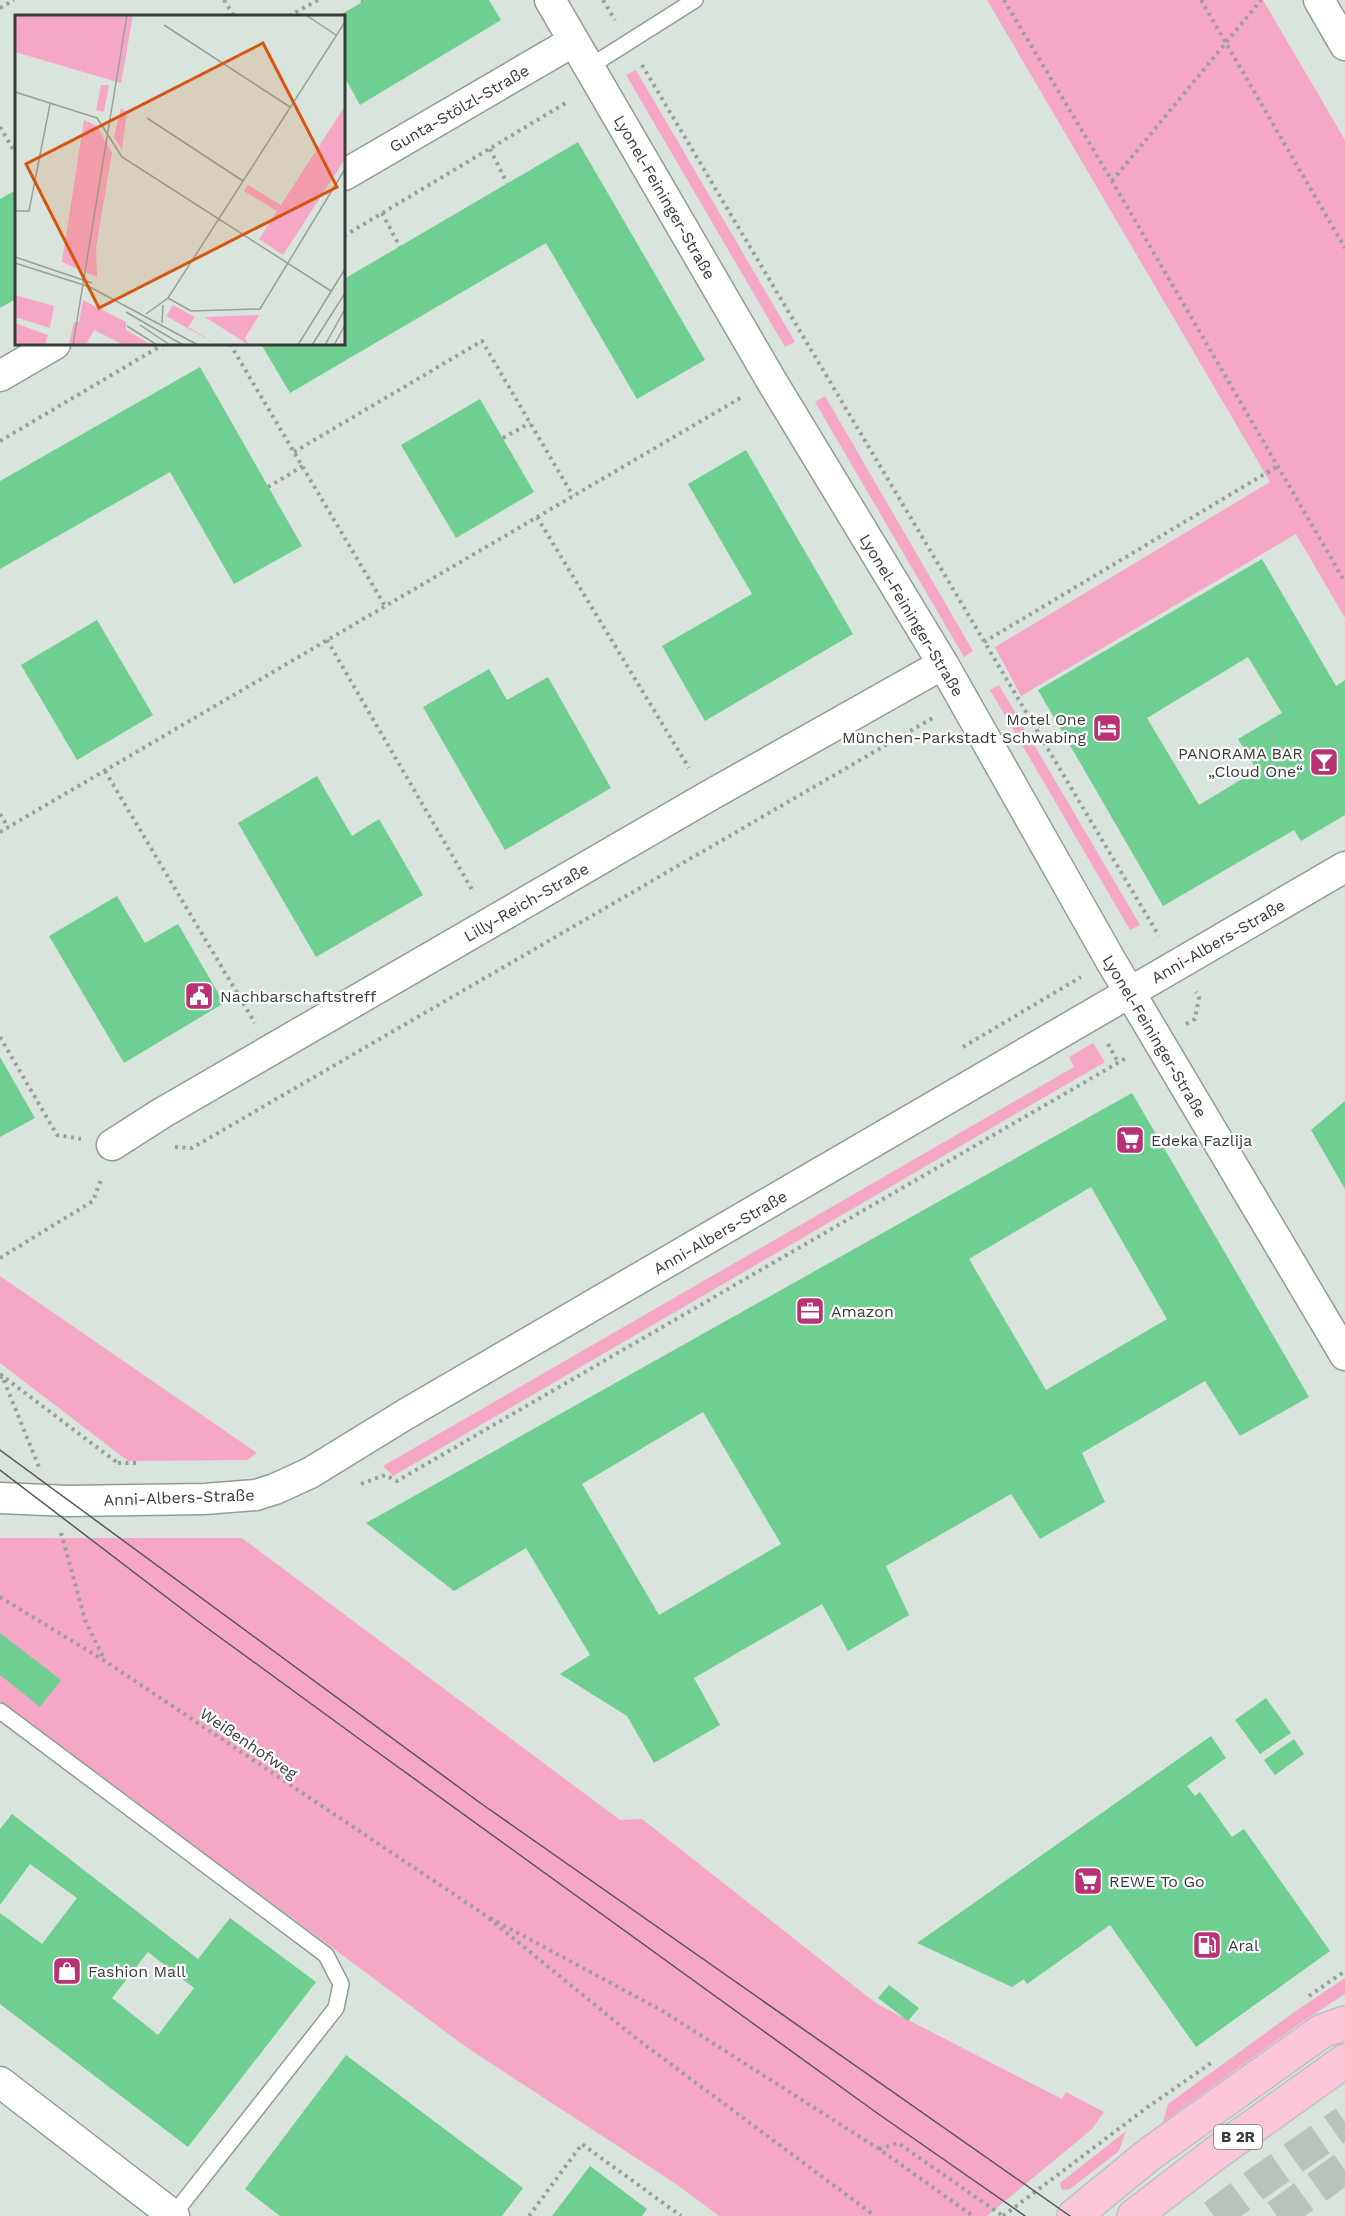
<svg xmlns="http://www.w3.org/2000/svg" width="1345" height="2216" font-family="'Work Sans',sans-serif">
  <rect width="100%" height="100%" fill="#d9e4dc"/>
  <path fill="#f7a7c6" d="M 987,0 L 1263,0 L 1345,140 L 1345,618 L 1296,534 L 1021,696 L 995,647 L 1270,482 Z
    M 636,70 L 795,342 L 785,347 L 626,75 Z
    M 825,396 L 973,651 L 964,657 L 815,402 Z
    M 999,685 L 1140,925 L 1130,930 L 990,690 Z
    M 1093,1043 L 1105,1062 L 393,1476 L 383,1466 L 1074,1067 L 1069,1057 Z
    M 0,1276 L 257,1453 L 247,1460 L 128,1461 L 0,1363 Z
    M 0,1538 L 242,1538 L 620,1820 L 642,1819 L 877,2004 L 1062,2099 L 1066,2092 L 1104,2112 L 1092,2129 L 987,2216 L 719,2216 L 676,2184 L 466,2047 L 0,1701 Z
    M 1345,1978 L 1345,1994 L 1305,2020 L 1163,2122 L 1168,2104 L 1293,2013 Z
    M 1126,2131 L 1119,2151 L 1070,2189 L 1062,2190 L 1060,2183 Z"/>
  <path fill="#6fcf91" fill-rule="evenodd" d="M 366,0 L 489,0 L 501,20 L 360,105 L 344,76 L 344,16 L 338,16 Z
    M 578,142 L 705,360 L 637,399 L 546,243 L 290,393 L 261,344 L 344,344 L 344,279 Z
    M 16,190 L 16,299 L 0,308 L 0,199 Z
    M 200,367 L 302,546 L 234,584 L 170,472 L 0,569 L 0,481 Z
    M 480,399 L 534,492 L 456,538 L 401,445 Z
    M 746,450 L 853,634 L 705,721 L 662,646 L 752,594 L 688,484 Z
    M 1262,559 L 1336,686 L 1345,680 L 1345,815 L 1301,841 L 1294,830 L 1163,906 L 1038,690 ZM 1248,657 L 1282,713 L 1238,739 L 1257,770 L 1199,805 L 1147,718 Z
    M 97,620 L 153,715 L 77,760 L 21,665 Z
    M 489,669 L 507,700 L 548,677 L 611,788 L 505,850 L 423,707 Z
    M 317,776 L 352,836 L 379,819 L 423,895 L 316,957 L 238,823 Z
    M 117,896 L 145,943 L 178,924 L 224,1003 L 124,1063 L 49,936 Z
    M 0,1057 L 35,1118 L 0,1137 Z
    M 1132,1093 L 1309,1397 L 1240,1436 L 1205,1381 L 1082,1453 L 1105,1502 L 1040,1539 L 1011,1494 L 886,1566 L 909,1615 L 848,1651 L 822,1604 L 694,1678 L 720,1725 L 654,1763 L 627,1716 L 560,1674 L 590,1655 L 526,1548 L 454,1591 L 366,1523 ZM 1091,1187 L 1167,1319 L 1046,1390 L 969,1259 ZM 703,1412 L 781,1544 L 659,1615 L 582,1484 Z
    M 1345,1101 L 1345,1189 L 1311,1130 Z
    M 0,1633 L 61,1680 L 40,1707 L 0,1675 Z
    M 1266,1698 L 1291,1733 L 1260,1754 L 1235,1720 Z
    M 1211,1736 L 1226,1758 L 1187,1786 L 1195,1796 L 1200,1792 L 1232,1837 L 1244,1829 L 1330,1951 L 1196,2047 L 1110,1925 L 1027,1984 L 1024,1979 L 1012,1987 L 917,1943 Z
    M 1294,1739 L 1304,1754 L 1275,1775 L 1264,1760 Z
    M 12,1814 L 198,1959 L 230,1918 L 316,1982 L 188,2147 L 0,2004 L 0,1913 L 42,1944 L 77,1898 L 30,1864 L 0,1905 L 0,1829 ZM 148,1952 L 194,1988 L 158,2035 L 112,1998 Z
    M 889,1985 L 919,2008 L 908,2021 L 878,1998 Z
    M 346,2055 L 523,2188 L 502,2216 L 280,2216 L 245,2189 Z
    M 590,2166 L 647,2209 L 642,2216 L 552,2216 Z"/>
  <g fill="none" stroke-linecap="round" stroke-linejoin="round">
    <path stroke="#b9c2bb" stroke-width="33" stroke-dasharray="33 16" stroke-linecap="butt" d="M 1214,2216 L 1258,2183 L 1345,2122
      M 1277,2216 L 1345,2167"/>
    <g stroke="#929c95" stroke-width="18">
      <path id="service" d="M 589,67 L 695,0
        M 0,1711 L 326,1955 L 341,1984 L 336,2008 L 173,2215"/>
    </g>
    <g stroke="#929c95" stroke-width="33">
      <path id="minor" d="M 550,0 L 771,380 L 943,664 L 1111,961 L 1345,1355
        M 1319,0 L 1345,45
        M 344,175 L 574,41
        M 0,376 L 55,344
        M 112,1145 L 162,1113 L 707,797 L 943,664
        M 0,1498 L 68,1501 L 204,1499 L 256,1495 L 275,1489 L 310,1473 L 406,1414 L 1345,867
        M 0,2082 L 174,2216"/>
    </g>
    <g stroke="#bfc1c0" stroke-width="36">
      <path id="trunk" d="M 1074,2216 L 1151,2153 L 1322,2031 L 1345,2023
        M 1134,2216 L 1216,2153 L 1345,2061"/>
    </g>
    <path stroke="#99a19b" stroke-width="4" stroke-dasharray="3 4.5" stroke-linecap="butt" d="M 224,0 L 234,16
      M 362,0 L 363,2
      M 603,0 L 615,20
      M 1004,0 L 1112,181 L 1345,582
      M 1201,0 L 1345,248
      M 0,8 L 14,0
      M 289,16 L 318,0
      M 642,65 L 1159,936
      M 0,127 L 16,154
      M 490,149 L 507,183
      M 1112,181 L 1261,0
      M 382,213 L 400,247
      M 344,236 L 569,101
      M 230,344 L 385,606
      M 503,438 L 530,423
      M 0,441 L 164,344
      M 294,452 L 482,341 L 573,496
      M 268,487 L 303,466
      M 537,517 L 689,768
      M 327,640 L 474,893
      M 984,642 L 1278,466
      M 105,771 L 255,1023
      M 0,814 L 8,827
      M 0,832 L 742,397
      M 1186,1024 L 1195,1019 L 1199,997 L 1196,992
      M 0,1037 L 57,1135 L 81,1139
      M 1108,1044 L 1118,1062
      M 963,1047 L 1081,977
      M 175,1147 L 192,1148 L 936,716
      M 0,1258 L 93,1201 L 102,1177
      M 0,1374 L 119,1464
      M 0,1378 L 2,1376 L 39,1467
      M 118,1463 L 136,1463
      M 361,1484 L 385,1475 L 397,1481 L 1128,1057
      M 61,1533 L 85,1620 L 104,1659
      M 0,1597 L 105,1661 L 482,1913 L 637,2039 L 875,2216
      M 490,1918 L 661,2010 L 879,2149 L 973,2216
      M 1309,1996 L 1345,1971
      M 879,2149 L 898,2143 L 1003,2216
      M 529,2216 L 582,2144 L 681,2216
      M 1003,2216 L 1149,2106 L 1214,2061"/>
    <use href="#service" stroke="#fff" stroke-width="15"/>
    <use href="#minor" stroke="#fff" stroke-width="30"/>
    <use href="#trunk" stroke="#fcc6da" stroke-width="33"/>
    <path stroke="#535854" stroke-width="1.5" d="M 0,1450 L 479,1802 L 1070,2216
      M 0,1470 L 203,1625 L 369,1746 L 877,2113 L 1025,2216"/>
  </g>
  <defs>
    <g id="hotel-square" transform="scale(1.5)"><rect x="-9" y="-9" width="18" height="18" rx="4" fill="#b83274" stroke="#fff"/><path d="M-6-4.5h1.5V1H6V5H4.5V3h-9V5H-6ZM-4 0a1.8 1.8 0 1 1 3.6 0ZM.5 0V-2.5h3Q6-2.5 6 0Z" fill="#fff"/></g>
    <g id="bar-square" transform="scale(1.5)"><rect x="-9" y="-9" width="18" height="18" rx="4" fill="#b83274" stroke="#fff"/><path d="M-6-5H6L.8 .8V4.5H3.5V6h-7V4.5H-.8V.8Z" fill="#fff"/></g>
    <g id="civic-square" transform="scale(1.5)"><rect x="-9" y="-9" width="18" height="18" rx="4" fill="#b83274" stroke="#fff"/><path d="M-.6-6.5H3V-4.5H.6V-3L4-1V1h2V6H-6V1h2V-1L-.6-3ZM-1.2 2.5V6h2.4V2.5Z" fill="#fff"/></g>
    <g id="supermarket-square" transform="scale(1.5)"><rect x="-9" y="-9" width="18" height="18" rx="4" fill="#b83274" stroke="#fff"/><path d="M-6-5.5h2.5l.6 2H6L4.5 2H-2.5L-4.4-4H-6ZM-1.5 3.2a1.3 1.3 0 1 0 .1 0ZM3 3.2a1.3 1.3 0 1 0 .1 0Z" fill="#fff"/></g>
    <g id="office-square" transform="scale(1.5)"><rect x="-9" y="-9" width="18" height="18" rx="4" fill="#b83274" stroke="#fff"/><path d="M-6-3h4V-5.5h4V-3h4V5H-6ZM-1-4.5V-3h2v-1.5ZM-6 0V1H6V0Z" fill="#fff"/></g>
    <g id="fuel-square" transform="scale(1.5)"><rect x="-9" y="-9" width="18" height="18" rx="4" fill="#b83274" stroke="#fff"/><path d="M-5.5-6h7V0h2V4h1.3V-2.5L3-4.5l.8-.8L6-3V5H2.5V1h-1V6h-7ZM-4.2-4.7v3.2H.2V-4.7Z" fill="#fff"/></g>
    <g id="shop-square" transform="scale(1.5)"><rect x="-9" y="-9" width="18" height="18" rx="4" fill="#b83274" stroke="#fff"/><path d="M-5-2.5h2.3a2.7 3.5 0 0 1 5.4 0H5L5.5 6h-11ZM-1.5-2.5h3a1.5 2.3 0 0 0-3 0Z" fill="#fff"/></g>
  </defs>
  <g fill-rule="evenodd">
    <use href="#hotel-square" x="1107" y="728"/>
    <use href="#bar-square" x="1324" y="762"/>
    <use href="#civic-square" x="199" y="996"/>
    <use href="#supermarket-square" x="1130" y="1140"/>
    <use href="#office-square" x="810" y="1311"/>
    <use href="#supermarket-square" x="1088" y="1881"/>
    <use href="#fuel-square" x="1207" y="1945"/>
    <use href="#shop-square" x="67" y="1971"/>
  </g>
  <g text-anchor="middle" stroke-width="4.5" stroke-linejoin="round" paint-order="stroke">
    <rect fill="#fff" stroke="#747674" stroke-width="1.5" x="1214" y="2125" width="48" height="24" rx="4.5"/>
    <g font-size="15" font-weight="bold" fill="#383c39">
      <text x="1238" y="2142">B 2R</text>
    </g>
    <g font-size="16" fill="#383c39" stroke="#fff">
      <text transform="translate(459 108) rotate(-30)" y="6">Gunta-Stölzl-Straße</text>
      <text transform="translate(665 197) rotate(60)" y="6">Lyonel-Feininger-Straße</text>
      <text transform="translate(912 615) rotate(59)" y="6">Lyonel-Feininger-Straße</text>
      <text transform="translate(526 902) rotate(-30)" y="6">Lilly-Reich-Straße</text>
      <text transform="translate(1218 941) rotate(-30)" y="6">Anni-Albers-Straße</text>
      <text transform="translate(1155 1036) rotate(59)" y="6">Lyonel-Feininger-Straße</text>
      <text transform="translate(720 1232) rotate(-30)" y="6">Anni-Albers-Straße</text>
      <text transform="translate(179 1497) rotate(-2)" y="6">Anni-Albers-Straße</text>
      <text transform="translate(249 1743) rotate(34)" y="6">Weißenhofweg</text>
    </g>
    <g font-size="16" fill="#383c39" stroke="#fff" text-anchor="start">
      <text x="1086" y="725" text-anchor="end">Motel One<tspan x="1086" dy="18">München-Parkstadt Schwabing</tspan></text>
      <text x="1303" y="759" text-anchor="end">PANORAMA BAR<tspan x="1303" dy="18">„Cloud One“</tspan></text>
      <text x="220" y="1002">Nachbarschaftstreff</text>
      <text x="1151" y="1146">Edeka Fazlija</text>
      <text x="831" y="1317">Amazon</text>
      <text x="1109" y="1887">REWE To Go</text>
      <text x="1228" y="1951">Aral</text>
      <text x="88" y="1977">Fashion Mall</text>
    </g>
  </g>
  <g transform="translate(15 15)">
    <rect width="330" height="330" fill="#d9e4dc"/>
    <path d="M 0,0 L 118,0 L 106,68 L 0,37 ZM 86,70 L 94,70 L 89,97 L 81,95 ZM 330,91 L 330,144 L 268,240 L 244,224 L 262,196 L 229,176 L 233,170 L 266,190 ZM 106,93 L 112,97 L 107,135 L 99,122 ZM 69,105 L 82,111 L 97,138 L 81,232 L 82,262 L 47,247 ZM 0,280 L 39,291 L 35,313 L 0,302 ZM 68,285 L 111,307 L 111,315 L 137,330 L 109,330 L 79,315 L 71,330 L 54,329 L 59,307 L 64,307 ZM 158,290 L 180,302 L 173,312 L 203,330 L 151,301 ZM 244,300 L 230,323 L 234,330 L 190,302 ZM 0,308 L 33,320 L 30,330 L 0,330 Z" fill="#f7a7c6"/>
    <path fill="none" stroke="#99a19b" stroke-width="1.5" d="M 291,0 L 321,20M 149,10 L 275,92M 0,77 L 82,103 L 107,142 L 316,276M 132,103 L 228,166M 0,196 L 14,196 L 35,89M 0,242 L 77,268M 0,248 L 75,272 L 183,330M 153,283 L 176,296 L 245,294 L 330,154M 111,297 L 168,330M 131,299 L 153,283 L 330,7M 147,308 L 148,290M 125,310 L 155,330M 112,311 L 142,330M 58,330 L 112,0M 283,330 L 330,254M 297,330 L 330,278M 310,330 L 330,294M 319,330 L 330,310"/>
    <path fill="#d65610" fill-opacity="0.15" stroke="#d65610" stroke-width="3" d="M 248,28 L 322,172 L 84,293 L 11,149 Z"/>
    <rect width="330" height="330" fill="none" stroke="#383c39" stroke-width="3"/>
  </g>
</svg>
